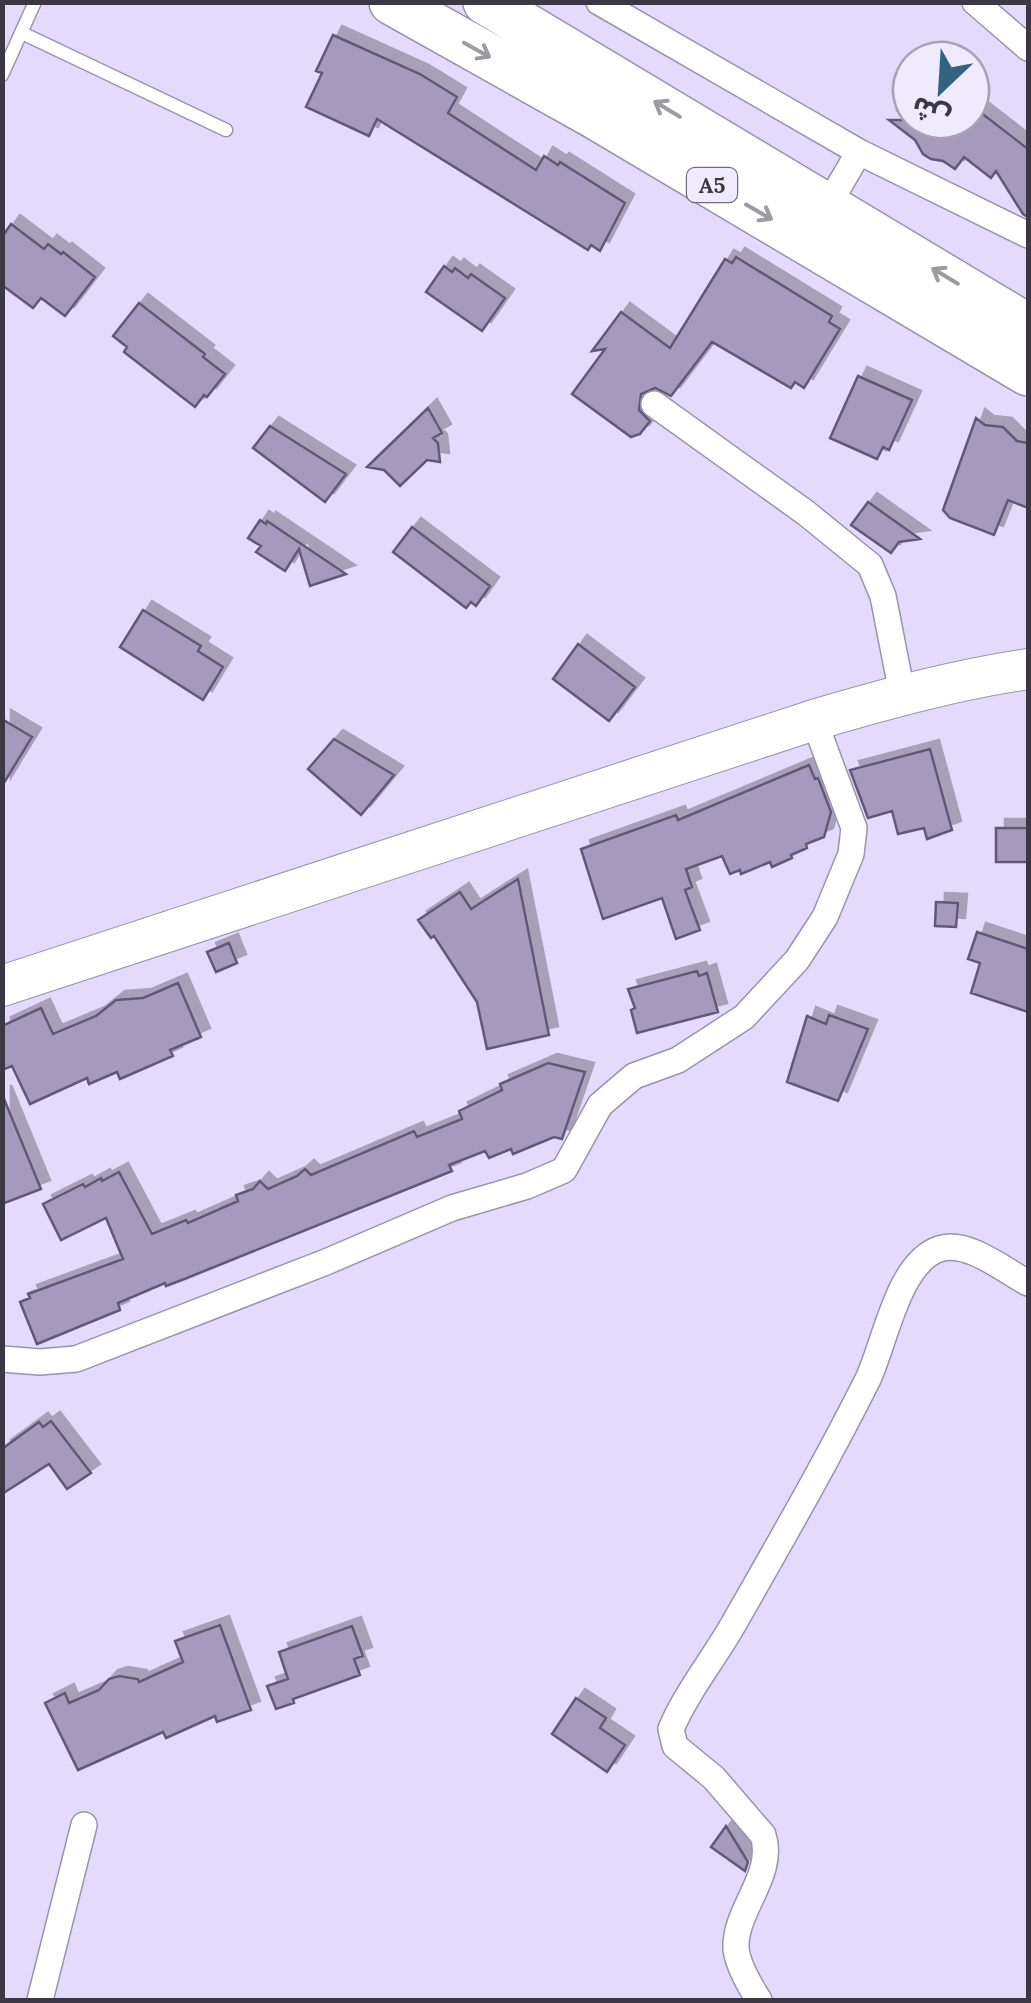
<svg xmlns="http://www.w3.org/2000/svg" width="1031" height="2003" font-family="Lora,'Noto Sans Arabic',serif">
  <defs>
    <filter id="shadow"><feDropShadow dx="9" dy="-9" stdDeviation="0" flood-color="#0004"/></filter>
  </defs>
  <rect width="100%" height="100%" fill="#e4dafb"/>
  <path fill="#a59abd" stroke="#625976" stroke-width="2.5" filter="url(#shadow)" d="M 333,35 L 420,74 L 457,97 L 448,113 L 536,170 L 544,156 L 558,165 L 560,162 L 625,203 L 600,251 L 591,245 L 588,250 L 377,119 L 369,136 L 306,107 L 322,73 L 316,71 Z
    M 971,105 L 1028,149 L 1028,217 L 1023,214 L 996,171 L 991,178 L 964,157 L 955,169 L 943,161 L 931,159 L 923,154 L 915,140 L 889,120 L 971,120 Z
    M 11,224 L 44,249 L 48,244 L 61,254 L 63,252 L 95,277 L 65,316 L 41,298 L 33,308 L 2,285 L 2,237 Z
    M 736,257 L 832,316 L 829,322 L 840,329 L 804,388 L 795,382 L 791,388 L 712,342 L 671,396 L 655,388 L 641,394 L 639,410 L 650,421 L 640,434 L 631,437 L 572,394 L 605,349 L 592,351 L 621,312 L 670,348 L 725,259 L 732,263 Z
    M 444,266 L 452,272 L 455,268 L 468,278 L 471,274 L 505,298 L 482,331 L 426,292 Z
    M 139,303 L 205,354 L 203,357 L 225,374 L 207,397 L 204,395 L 195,407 L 124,352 L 127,347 L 113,336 Z
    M 858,376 L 912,400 L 889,450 L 883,447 L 877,459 L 830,438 Z
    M 428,408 L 442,433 L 433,438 L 438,443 L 440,462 L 427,460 L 400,486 L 384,470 L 367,467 Z
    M 976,418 L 985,425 L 1003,427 L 1017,441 L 1028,443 L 1028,508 L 1008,500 L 994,535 L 950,518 L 943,510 Z
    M 270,426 L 346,474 L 325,502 L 253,448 Z
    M 868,502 L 920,539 L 899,542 L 891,553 L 851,525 Z
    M 260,520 L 266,524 L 267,521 L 346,574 L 310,586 L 299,549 L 285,571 L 256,552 L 261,546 L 248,538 Z
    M 412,527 L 490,586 L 476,606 L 471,602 L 466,608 L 393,552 Z
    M 143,610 L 201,646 L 198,651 L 223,667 L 203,700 L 120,647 Z
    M 578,644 L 635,687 L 609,721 L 553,679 Z
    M 2,719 L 32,737 L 2,786 Z
    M 334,739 L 394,775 L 361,815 L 308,769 Z
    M 930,749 L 952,830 L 927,839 L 924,828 L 898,834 L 892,811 L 868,818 L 850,770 Z
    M 809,765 L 815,779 L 818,778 L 831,812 L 824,837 L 806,844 L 807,848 L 791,855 L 792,858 L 772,867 L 770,862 L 741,874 L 740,870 L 730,874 L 722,856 L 686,869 L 692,887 L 685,890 L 700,930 L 676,939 L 662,898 L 603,919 L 581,849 L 676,815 L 678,820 Z
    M 996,828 L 1028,828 L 1028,862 L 996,862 Z
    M 518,879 L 549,1035 L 487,1049 L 477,1002 L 434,936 L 431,938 L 418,920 L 460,892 L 471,909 Z
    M 936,902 L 958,903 L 956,927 L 935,926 Z
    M 977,932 L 1028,949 L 1028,1012 L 971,993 L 980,963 L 968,959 Z
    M 229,943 L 237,963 L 216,972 L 207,952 Z
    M 697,971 L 699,976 L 707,973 L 718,1012 L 637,1033 L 631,1010 L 635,1008 L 628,989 Z
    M 178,983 L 201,1037 L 170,1050 L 173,1056 L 120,1079 L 117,1072 L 89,1084 L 87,1078 L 30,1104 L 12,1066 L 2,1070 L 2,1026 L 41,1008 L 53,1034 L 96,1016 L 116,1000 L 143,998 Z
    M 829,1015 L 868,1029 L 838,1101 L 787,1082 L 807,1016 L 826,1024 Z
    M 548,1063 L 585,1072 L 562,1139 L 554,1137 L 513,1154 L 511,1149 L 489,1158 L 485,1151 L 449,1165 L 452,1171 L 187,1278 L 166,1286 L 165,1283 L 118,1303 L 120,1310 L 37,1344 L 20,1302 L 30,1298 L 28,1294 L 123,1259 L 106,1218 L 61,1240 L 43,1204 L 83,1184 L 85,1187 L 101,1178 L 102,1181 L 119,1172 L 152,1234 L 186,1220 L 188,1223 L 238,1201 L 236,1195 L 253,1189 L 260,1181 L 268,1189 L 297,1176 L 305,1169 L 311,1175 L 414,1131 L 417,1137 L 462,1119 L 459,1111 L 502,1090 L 500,1084 Z
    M 2,1094 L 41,1189 L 2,1204 Z
    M 51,1421 L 91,1473 L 67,1489 L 49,1464 L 2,1494 L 2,1449 L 39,1422 L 43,1427 Z
    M 220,1625 L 251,1710 L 217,1722 L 215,1716 L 166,1738 L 163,1732 L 78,1770 L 45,1703 L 65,1693 L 69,1703 L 99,1690 L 109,1679 L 119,1676 L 138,1679 L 139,1682 L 183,1662 L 175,1641 Z
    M 352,1626 L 363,1656 L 354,1659 L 360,1675 L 293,1699 L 294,1703 L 276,1709 L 267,1686 L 288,1679 L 279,1652 Z
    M 576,1698 L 606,1718 L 600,1728 L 625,1745 L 607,1772 L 552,1734 Z
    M 726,1826 L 748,1862 L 745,1871 L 711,1847 Z"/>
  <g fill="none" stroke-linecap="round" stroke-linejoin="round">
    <g stroke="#9b92b1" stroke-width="15">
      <path id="lane" d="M 22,33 L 226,130
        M 2,75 L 35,2"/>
    </g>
    <g stroke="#9b92b1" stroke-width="28">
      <path id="street" d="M 599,2 L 859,152 L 1028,235
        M 975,2 L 1028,48
        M 828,205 L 859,152
        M 654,404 L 806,513 L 870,565 L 883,596 L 902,693
        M 2,1359 L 40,1362 L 76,1359 L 326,1262 L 452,1208 L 527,1186 L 564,1170 L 600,1105 L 634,1076 L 678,1060 L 744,1017 L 797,960 L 825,917 L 851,854 L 854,828 L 814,720
        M 40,2000 L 84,1825
        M 759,2000 C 750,1986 738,1966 736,1949 C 734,1910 776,1875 763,1835 L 714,1778 L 675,1746 L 671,1729 C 685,1695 714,1658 733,1625 C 779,1544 826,1463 868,1379 C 885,1343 898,1263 939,1249 C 967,1239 1005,1271 1028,1283"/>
    </g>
    <g stroke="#9b92b1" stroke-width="42">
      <path id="primary" d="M 2,986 L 814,720 C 885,699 955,680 1028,669"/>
    </g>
    <g stroke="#9b92b1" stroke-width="48">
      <path id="highway" d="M 392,2 L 595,116 L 1028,373
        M 486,2 L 1028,327"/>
    </g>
    <use href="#lane" stroke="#fff" stroke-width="12"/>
    <use href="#street" stroke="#fff" stroke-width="25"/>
    <use href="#primary" stroke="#fff" stroke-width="40"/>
    <use href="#highway" stroke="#fff" stroke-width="45"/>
  </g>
  <defs><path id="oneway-shaft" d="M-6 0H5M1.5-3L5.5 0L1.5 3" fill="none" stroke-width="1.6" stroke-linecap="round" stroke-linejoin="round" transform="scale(2.5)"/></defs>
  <g stroke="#9d9ba2">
    <use href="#oneway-shaft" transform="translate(477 50) rotate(29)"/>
    <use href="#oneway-shaft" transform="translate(667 109) rotate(-149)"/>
    <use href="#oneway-shaft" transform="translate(759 212) rotate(30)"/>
    <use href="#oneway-shaft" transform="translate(945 276) rotate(-149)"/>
  </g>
  <g text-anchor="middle" stroke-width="10" stroke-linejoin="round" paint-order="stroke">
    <rect fill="#f0eafe" stroke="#716d7c" stroke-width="2.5" x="687" y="168" width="50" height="34" rx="8"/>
    <g font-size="22" font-weight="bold" fill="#3b3744">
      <text x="712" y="193">A5</text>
    </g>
  </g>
  <rect width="1031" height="2003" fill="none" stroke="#3b3744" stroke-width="10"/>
  <g transform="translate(941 90) rotate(205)"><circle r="48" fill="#f0eafe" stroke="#a8a2b4" stroke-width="2.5"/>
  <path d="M0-8L18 38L0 25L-18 38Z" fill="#326381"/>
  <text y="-15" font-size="28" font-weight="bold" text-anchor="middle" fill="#3b3744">ش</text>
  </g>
</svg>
